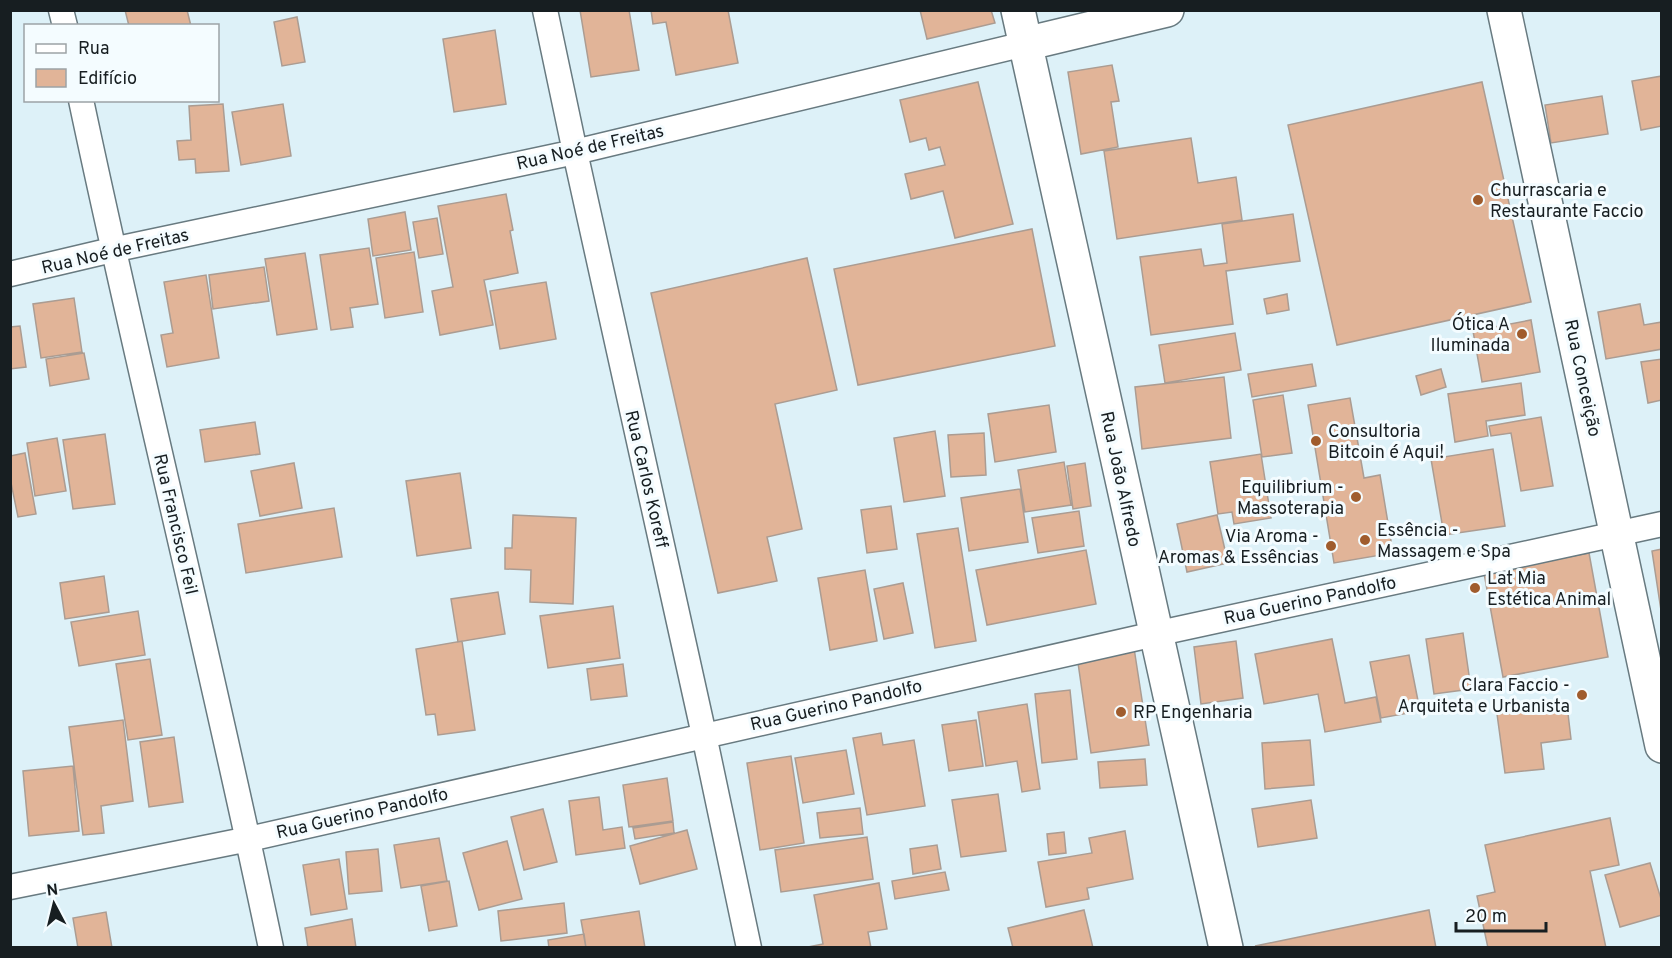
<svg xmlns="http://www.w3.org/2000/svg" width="1672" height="958" font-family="Overpass,sans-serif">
  <rect width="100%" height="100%" fill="#ddf1f8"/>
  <path fill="#e1b498" stroke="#ab9c92" stroke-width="1.5" d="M 125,10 L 187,10 L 191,26 L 129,26 Z
    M 580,10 L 629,10 L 639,70 L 591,77 Z
    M 651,10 L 728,10 L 738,63 L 676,75 L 666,22 L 653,24 Z
    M 920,10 L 991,10 L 995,23 L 927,39 Z
    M 297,17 L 305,62 L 282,66 L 274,22 Z
    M 495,30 L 506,104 L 454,112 L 443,39 Z
    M 1112,65 L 1119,101 L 1111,102 L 1118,147 L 1081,154 L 1068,72 Z
    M 1662,76 L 1662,126 L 1641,130 L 1632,81 Z
    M 978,82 L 1013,224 L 955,238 L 943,191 L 911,199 L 905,174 L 945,165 L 940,147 L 929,150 L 926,138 L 910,142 L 900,100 Z
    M 1482,82 L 1531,302 L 1337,345 L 1288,125 Z
    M 1602,96 L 1608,134 L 1551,143 L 1545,105 Z
    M 223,104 L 229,171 L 196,173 L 195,159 L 179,160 L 177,141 L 191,140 L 189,106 Z
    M 283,104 L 291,156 L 241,165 L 232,112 Z
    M 1191,138 L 1198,183 L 1236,177 L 1242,220 L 1117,239 L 1104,151 Z
    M 506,194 L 513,230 L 510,231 L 518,273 L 484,280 L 493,325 L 440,335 L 432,291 L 453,287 L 438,206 Z
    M 405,212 L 411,250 L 373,256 L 368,219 Z
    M 1293,214 L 1300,261 L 1226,271 L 1233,324 L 1151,335 L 1140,257 L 1201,249 L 1204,266 L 1227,263 L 1222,224 Z
    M 437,218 L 443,254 L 419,258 L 413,222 Z
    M 1032,229 L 1055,346 L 858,385 L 834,269 Z
    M 369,248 L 378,304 L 350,308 L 353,327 L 331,330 L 320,255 Z
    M 414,252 L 423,312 L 385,318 L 376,258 Z
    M 305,253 L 317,329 L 277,335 L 265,259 Z
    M 807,258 L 837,390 L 775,404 L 802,529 L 767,537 L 777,581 L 718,593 L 651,293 Z
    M 264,267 L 269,301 L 213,309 L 209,275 Z
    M 206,275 L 219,358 L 167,367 L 161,335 L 173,333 L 164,282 Z
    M 546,282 L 556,339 L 500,349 L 490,291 Z
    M 1287,294 L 1289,310 L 1267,314 L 1264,299 Z
    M 74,298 L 82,352 L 41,358 L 33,304 Z
    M 1640,304 L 1644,325 L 1662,322 L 1662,349 L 1606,359 L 1598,312 Z
    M 1531,320 L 1540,372 L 1482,382 L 1473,331 Z
    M 20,326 L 26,367 L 10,369 L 10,327 Z
    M 1235,333 L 1241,370 L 1165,383 L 1159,345 Z
    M 84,353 L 89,379 L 50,386 L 46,359 Z
    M 1662,359 L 1662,400 L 1648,403 L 1641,362 Z
    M 1312,364 L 1316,386 L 1252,397 L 1248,374 Z
    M 1441,369 L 1446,387 L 1421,395 L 1416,376 Z
    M 1224,377 L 1231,438 L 1142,449 L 1135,387 Z
    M 1521,383 L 1525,415 L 1486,421 L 1488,436 L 1455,442 L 1448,394 Z
    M 1283,395 L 1292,453 L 1262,457 L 1253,400 Z
    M 1350,398 L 1364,478 L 1380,475 L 1393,553 L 1334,563 L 1308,405 Z
    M 1049,405 L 1056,452 L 995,462 L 988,414 Z
    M 1541,417 L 1553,486 L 1521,491 L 1511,433 L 1491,436 L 1489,426 Z
    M 255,422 L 260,454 L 205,462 L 200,430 Z
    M 935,431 L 945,496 L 904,502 L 894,438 Z
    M 984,433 L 986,475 L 951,477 L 948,435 Z
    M 105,434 L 115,504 L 73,509 L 63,440 Z
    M 57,438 L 66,491 L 35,496 L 27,443 Z
    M 1493,449 L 1505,526 L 1444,535 L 1431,459 Z
    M 25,453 L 36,514 L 18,517 L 10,478 L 10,456 Z
    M 1261,454 L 1271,518 L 1234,524 L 1232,512 L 1218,514 L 1210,462 Z
    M 1064,462 L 1071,505 L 1025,512 L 1018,470 Z
    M 294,463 L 302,508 L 260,516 L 251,471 Z
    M 1085,463 L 1091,506 L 1073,509 L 1067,466 Z
    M 460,473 L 471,548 L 417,556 L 406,481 Z
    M 1020,489 L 1028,542 L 969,551 L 961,498 Z
    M 891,506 L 897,549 L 867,553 L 861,510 Z
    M 334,508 L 342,557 L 246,573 L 238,524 Z
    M 1079,511 L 1084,546 L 1038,553 L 1032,518 Z
    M 513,515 L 576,518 L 573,604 L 530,602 L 531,570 L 505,569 L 505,548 L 512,548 Z
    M 1217,515 L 1228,563 L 1187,572 L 1177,524 Z
    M 958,528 L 976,641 L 935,648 L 917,534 Z
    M 1662,549 L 1662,617 L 1652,551 Z
    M 1086,550 L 1096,604 L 987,625 L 976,570 Z
    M 1589,553 L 1608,657 L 1503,677 L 1484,573 Z
    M 865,570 L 877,641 L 830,650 L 818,578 Z
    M 104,576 L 109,612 L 65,619 L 60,583 Z
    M 903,583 L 913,633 L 884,639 L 874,589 Z
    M 498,592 L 505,634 L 458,642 L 451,599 Z
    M 613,606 L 620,658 L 548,668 L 540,616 Z
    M 138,611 L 145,655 L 79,666 L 71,622 Z
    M 1463,633 L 1471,689 L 1434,694 L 1426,639 Z
    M 1332,639 L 1345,703 L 1376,697 L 1381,722 L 1325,732 L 1318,694 L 1264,704 L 1255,654 Z
    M 462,641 L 475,730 L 438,735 L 435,714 L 426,715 L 416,649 Z
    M 1236,641 L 1243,698 L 1201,704 L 1194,647 Z
    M 1134,648 L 1149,745 L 1091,753 L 1077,656 Z
    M 1409,655 L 1420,711 L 1381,718 L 1370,662 Z
    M 150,659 L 162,735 L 128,740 L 116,664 Z
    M 623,664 L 627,696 L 591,700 L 587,669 Z
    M 1070,690 L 1077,759 L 1042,763 L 1035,694 Z
    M 1027,704 L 1040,789 L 1022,792 L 1017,761 L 986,766 L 978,712 Z
    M 1567,705 L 1571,739 L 1541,743 L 1544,769 L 1505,773 L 1497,714 Z
    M 123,720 L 133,801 L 101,806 L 104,833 L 83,835 L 69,727 Z
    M 976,720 L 983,766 L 949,771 L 942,725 Z
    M 881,733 L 883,745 L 914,740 L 925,806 L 867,815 L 853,738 Z
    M 174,737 L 183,802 L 149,807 L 140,742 Z
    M 1310,740 L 1314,785 L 1265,789 L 1262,743 Z
    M 846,750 L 854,794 L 803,803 L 795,758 Z
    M 791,756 L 804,843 L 760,850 L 747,763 Z
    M 1145,759 L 1147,785 L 1100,788 L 1098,762 Z
    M 73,766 L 79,831 L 29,836 L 23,771 Z
    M 667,778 L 673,821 L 629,827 L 623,785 Z
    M 998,794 L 1006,851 L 961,857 L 952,800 Z
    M 599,797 L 603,830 L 622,827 L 625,848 L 576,855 L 569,801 Z
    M 1311,800 L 1317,838 L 1258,847 L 1252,809 Z
    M 860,808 L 863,834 L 820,838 L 817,813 Z
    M 543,809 L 557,862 L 524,870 L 511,817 Z
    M 1610,818 L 1619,865 L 1590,871 L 1606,948 L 1488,948 L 1477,896 L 1495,892 L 1485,845 Z
    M 673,822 L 674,833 L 635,839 L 633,828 Z
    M 687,830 L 697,869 L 640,884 L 630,846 Z
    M 1125,831 L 1133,879 L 1087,888 L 1089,899 L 1046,907 L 1038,862 L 1092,853 L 1089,838 Z
    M 1064,832 L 1066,853 L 1049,855 L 1047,834 Z
    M 867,837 L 873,879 L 781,892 L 775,850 Z
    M 439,838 L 447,881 L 401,888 L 394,845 Z
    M 507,841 L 522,899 L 479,910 L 463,853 Z
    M 937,845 L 941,869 L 913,874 L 910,849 Z
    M 378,849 L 382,891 L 349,894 L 346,852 Z
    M 339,859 L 347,909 L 311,915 L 303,865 Z
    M 1650,863 L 1662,902 L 1662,915 L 1620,927 L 1605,875 Z
    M 945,872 L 949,890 L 895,899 L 892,881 Z
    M 449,881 L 457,926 L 429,931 L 421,886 Z
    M 879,883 L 887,929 L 868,932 L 871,948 L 803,948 L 823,944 L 814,895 Z
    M 564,903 L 567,933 L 501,941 L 498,911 Z
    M 1084,910 L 1093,948 L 1013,948 L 1008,928 Z
    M 1429,910 L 1436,948 L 1255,946 Z
    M 639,911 L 645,948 L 586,948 L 581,920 Z
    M 106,912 L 112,948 L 78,948 L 73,918 Z
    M 352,919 L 356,948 L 308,948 L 305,928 Z
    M 584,934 L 586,948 L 549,948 L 548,940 Z"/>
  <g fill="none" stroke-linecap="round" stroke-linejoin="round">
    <g stroke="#687a80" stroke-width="27">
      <path id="street" d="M 61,10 L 65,26
        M 545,10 L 575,152 L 704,735 L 749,948
        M 81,100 C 141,384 212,664 271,948
        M 10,274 L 112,250 L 575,152 L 1025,44
        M 10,887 L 249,839 L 1155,634 L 1662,524"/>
    </g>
    <g stroke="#687a80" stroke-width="36">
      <path id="secondary" d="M 1018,10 L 1226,948
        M 1504,10 L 1662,746
        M 1025,44 L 1167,10"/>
    </g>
    <use href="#street" stroke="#fff" stroke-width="24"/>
    <use href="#secondary" stroke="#fff" stroke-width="33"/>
  </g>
  <g fill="#a05c2d" stroke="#f4fcff" stroke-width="2">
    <circle cx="1478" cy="200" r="6"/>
    <circle cx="1522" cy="334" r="6"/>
    <circle cx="1316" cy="441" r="6"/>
    <circle cx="1356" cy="497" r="6"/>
    <circle cx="1365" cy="540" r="6"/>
    <circle cx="1331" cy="546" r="6"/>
    <circle cx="1475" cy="588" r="6"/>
    <circle cx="1582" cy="695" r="6"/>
    <circle cx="1121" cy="712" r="6"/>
  </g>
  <g text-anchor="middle" stroke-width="6" stroke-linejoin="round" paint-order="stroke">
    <g font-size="18" fill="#171e21" stroke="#f4fcff">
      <text transform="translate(590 147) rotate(-13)" y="6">Rua Noé de Freitas</text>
      <text transform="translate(115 251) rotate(-13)" y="6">Rua Noé de Freitas</text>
      <text transform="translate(1583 378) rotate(78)" y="6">Rua Conceição</text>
      <text transform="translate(647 479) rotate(77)" y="6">Rua Carlos Koreff</text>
      <text transform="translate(1121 479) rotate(78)" y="6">Rua João Alfredo</text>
      <text transform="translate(176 524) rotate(77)" y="6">Rua Francisco Feil</text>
      <text transform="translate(1310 600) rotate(-12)" y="6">Rua Guerino Pandolfo</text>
      <text transform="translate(836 705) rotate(-13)" y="6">Rua Guerino Pandolfo</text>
      <text transform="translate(362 813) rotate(-13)" y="6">Rua Guerino Pandolfo</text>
    </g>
    <g font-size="18" fill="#171e21" stroke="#f4fcff" text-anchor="start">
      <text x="1490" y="196">Churrascaria e<tspan x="1490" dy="21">Restaurante Faccio</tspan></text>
      <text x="1510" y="330" text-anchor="end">Ótica A<tspan x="1510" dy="21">Iluminada</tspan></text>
      <text x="1328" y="437">Consultoria<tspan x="1328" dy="21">Bitcoin é Aqui!</tspan></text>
      <text x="1344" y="493" text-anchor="end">Equilibrium -<tspan x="1344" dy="21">Massoterapia</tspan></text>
      <text x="1377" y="536">Essência -<tspan x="1377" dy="21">Massagem e Spa</tspan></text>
      <text x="1319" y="542" text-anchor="end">Via Aroma -<tspan x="1319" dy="21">Aromas &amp; Essências</tspan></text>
      <text x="1487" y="584">Lat Mia<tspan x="1487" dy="21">Estética Animal</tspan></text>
      <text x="1570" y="691" text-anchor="end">Clara Faccio -<tspan x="1570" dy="21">Arquiteta e Urbanista</tspan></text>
      <text x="1133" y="718">RP Engenharia</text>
    </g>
  </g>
  <rect width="1672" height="958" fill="none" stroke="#171e21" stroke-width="24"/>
  <rect x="24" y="24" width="195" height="78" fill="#f4fcff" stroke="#9ca3a6" stroke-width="1.5"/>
  <rect x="36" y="44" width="30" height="9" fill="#ffffff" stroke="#9ca3a6" stroke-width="1.5"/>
  <text x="78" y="54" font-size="18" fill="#171e21">Rua</text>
  <rect x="36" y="69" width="30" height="18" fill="#e1b498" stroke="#9ca3a6" stroke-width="1.5"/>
  <text x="78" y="84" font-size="18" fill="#171e21">Edifício</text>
  <g transform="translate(54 904) rotate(353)" stroke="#f4fcff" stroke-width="4.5" paint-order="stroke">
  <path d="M0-4.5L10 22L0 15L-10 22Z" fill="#171e21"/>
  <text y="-9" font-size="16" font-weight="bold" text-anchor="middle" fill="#171e21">N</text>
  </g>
  <path d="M1456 922v9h90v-9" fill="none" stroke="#171e21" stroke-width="3"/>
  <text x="1465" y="922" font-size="18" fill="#171e21" stroke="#f4fcff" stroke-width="4.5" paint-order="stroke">20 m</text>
</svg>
